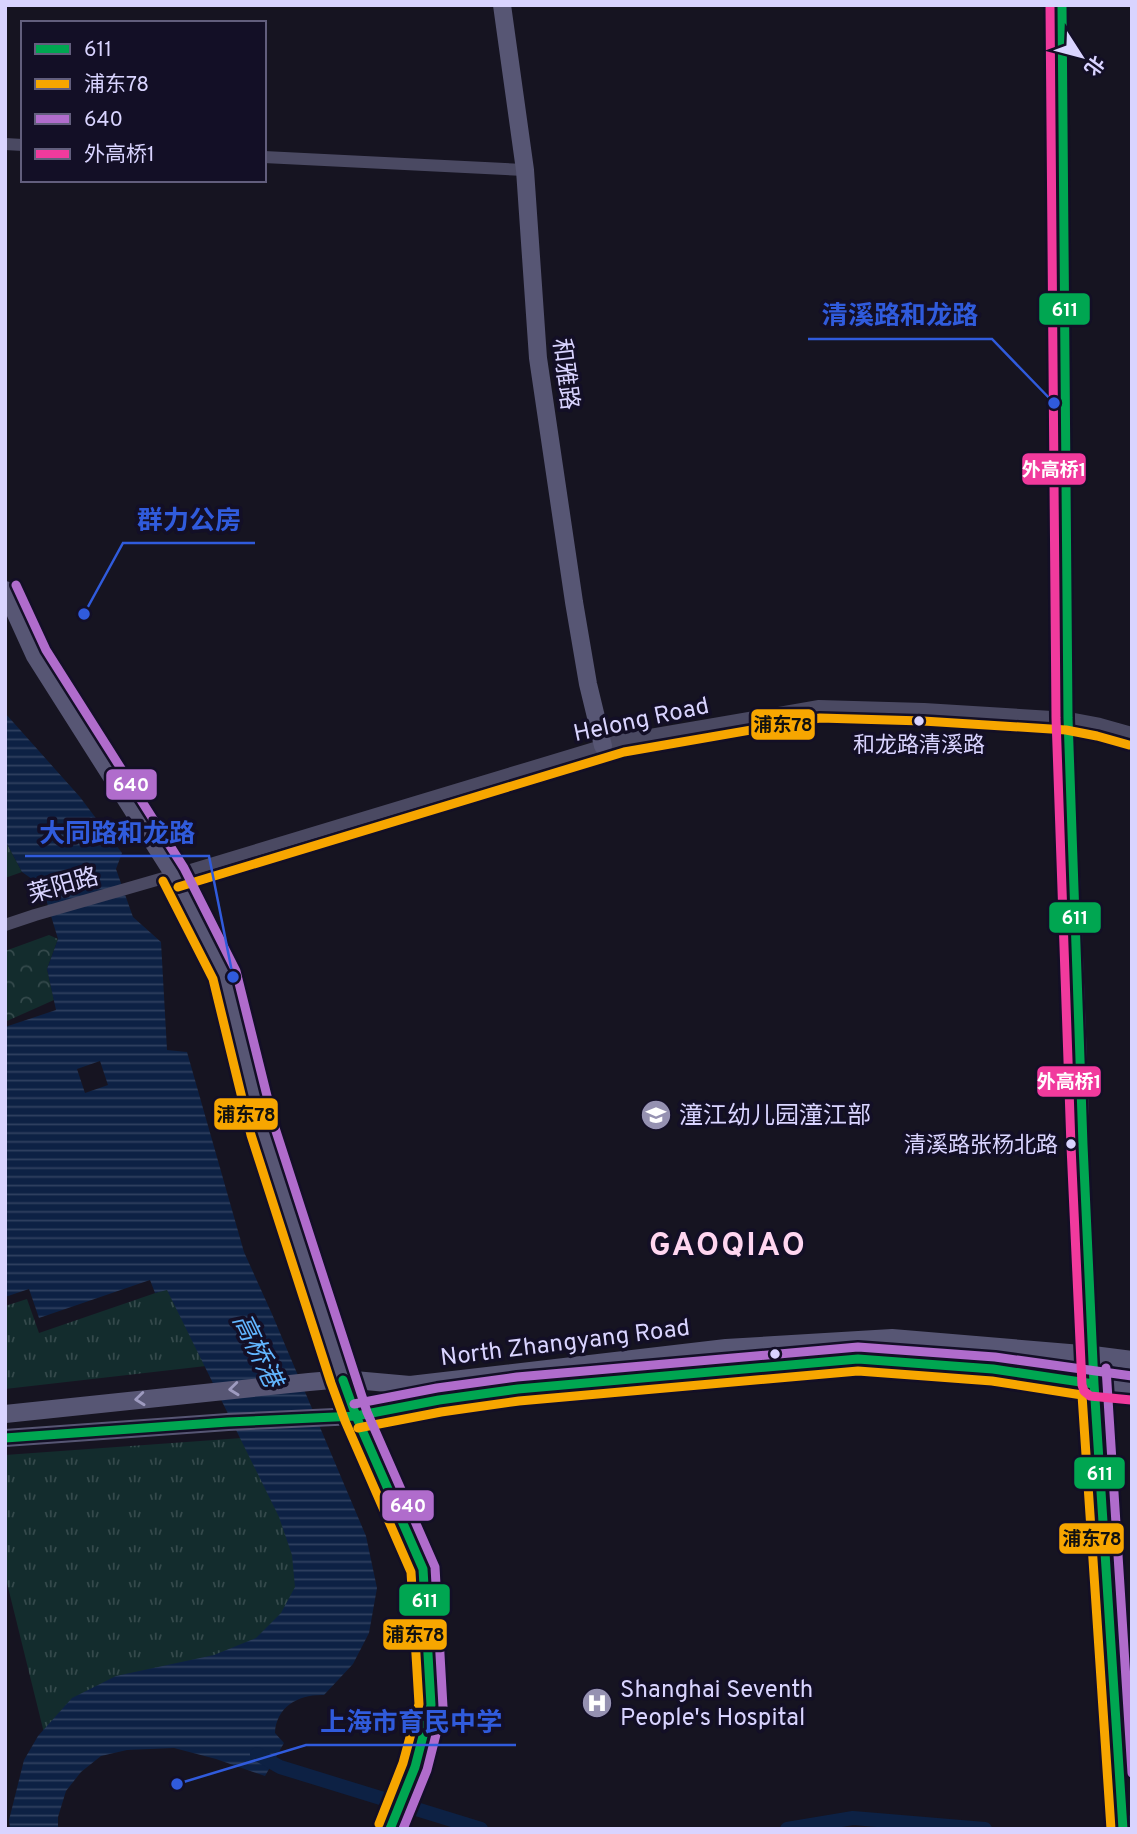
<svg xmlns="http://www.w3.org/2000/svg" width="1137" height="1834" font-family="Overpass,'Noto Sans SC',sans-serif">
  <defs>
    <pattern id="forest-crowns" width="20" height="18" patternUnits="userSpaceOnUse" patternTransform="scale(1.75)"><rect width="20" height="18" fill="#132c2d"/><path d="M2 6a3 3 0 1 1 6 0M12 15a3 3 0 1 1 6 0" fill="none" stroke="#354a4c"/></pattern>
    <pattern id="park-tufts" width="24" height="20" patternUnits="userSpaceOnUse" patternTransform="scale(1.75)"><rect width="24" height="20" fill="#132c2d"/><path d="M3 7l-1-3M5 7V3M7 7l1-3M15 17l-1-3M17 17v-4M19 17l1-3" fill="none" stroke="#354a4c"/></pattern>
    <pattern id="water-rules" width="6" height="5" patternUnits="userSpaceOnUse" patternTransform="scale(1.75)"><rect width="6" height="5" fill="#0d2144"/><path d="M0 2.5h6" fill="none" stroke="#304060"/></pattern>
  </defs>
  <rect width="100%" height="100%" fill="#161421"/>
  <path fill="url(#forest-crowns)" d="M 49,935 L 58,939 L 47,969 L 54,1000 L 7,1021 L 5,1014 L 5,951 Z"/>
  <path fill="url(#park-tufts)" d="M 5,840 L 22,872 L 5,878 Z
    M 167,1289 L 206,1366 L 5,1389 L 5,1306 L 27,1299 L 39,1333 Z
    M 269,1436 L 316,1523 L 275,1651 L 45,1737 L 5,1575 L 5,1455 Z"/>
  <path fill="url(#water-rules)" fill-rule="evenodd" d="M 5,713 L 80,797 L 122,853 L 116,869 L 133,917 L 161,942 L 167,1050 L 187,1052 L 244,1252 L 272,1314 L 366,1536 L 377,1588 L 369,1633 L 353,1664 L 324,1695 C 300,1694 276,1706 275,1733 L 284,1743 L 265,1776 L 216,1759 L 174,1748 L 127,1750 L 101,1756 L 81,1772 L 66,1791 L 58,1817 L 58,1829 L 10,1829 L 9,1820 L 24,1760 L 38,1736 L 72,1698 L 116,1676 L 214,1655 L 256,1638 L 281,1613 L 295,1587 L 292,1555 L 279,1517 L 167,1290 L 155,1293 L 150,1280 L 39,1318 L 29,1289 L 5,1297 L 5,1027 L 56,1010 L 47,969 L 58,939 L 42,886 L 22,872 L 5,840 ZM 100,1061 L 108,1085 L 85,1093 L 77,1069 Z"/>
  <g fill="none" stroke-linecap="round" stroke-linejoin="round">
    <path stroke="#0d2144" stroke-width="14" d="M 257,1754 L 280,1767 L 481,1829
      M 787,1829 L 853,1818 L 985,1829
      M 1115,1829 L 1132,1822"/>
    <path stroke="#4a4962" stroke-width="12" d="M 1062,5 L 1068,718 L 1083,1114 L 1083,1145 L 1094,1384 L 1123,1829
      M 5,144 L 23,145
      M 264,157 L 525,170
      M 5,925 L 35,915 L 174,875 L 621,740 L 819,706 L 924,709 L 1068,718 L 1100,724 L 1132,733"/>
    <path stroke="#575674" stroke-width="18" d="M 502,5 L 525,170 L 538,358 L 574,602 L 588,684 L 603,746
      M 5,590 L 35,656 L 174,875 L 225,975 L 263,1131 L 343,1379 L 356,1416 L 423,1569 L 431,1705 L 415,1767 L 390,1829
      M 5,1414 L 309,1382 L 343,1379 L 410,1385 L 726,1348 L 892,1338 L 1093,1355 L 1132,1360
      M 5,1438 L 228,1422 L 356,1416 L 439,1400 L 518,1389 L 858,1359 L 993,1369 L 1132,1388"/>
    <g stroke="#130f26" stroke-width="14">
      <path id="bus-1" d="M 1062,5 L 1068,718 L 1083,1145 L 1094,1384 L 1123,1829
        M 343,1380 L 356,1416 L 423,1569 L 431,1705 L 415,1767 L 390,1829
        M 5,1438 L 228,1422 L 356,1416 L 439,1400 L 518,1389 L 858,1359 L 993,1369 L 1094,1384"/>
    </g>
    <g stroke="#130f26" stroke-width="14">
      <path id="bus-2" d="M 163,881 L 213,979 L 251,1135 L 331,1383 L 345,1421 L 411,1572 L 419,1704 L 403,1763 L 379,1824
        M 178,887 L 624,752 L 820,718 L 923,721 L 1066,730 L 1097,736 L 1129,745
        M 358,1428 L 441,1412 L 519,1401 L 858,1371 L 992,1381 L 1082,1395 L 1111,1829"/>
    </g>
    <g stroke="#130f26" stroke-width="14">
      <path id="bus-3" d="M 16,585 L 46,650 L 184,868 L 236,971 L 275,1128 L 355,1375 L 367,1412 L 435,1567 L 443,1707 L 427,1770 L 403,1829
        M 1106,1368 L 1132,1773
        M 354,1404 L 437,1388 L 517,1377 L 858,1347 L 995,1357 L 1132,1376"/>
    </g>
    <g stroke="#130f26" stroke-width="14">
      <path id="bus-4" d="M 1050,5 L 1056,718 L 1071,1146 L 1082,1385 L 1084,1391 L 1090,1396 L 1131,1400"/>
    </g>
    <use href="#bus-1" stroke="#00a651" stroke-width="9"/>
    <use href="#bus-2" stroke="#f7a600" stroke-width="9"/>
    <use href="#bus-3" stroke="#b06ccc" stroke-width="9"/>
    <use href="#bus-4" stroke="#f13a9d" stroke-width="9"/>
  </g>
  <defs><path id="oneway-chevron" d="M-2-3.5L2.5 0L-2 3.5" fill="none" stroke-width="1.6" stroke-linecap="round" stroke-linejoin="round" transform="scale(1.75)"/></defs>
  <g stroke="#9e9bc0">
    <use href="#oneway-chevron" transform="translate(234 1389) rotate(174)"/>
    <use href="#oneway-chevron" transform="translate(140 1399) rotate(174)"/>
  </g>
  <defs>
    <g id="school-disc" transform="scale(1.575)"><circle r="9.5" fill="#9591b1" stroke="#130f26"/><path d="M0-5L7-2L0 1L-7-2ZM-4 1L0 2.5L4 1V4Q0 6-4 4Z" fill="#fff"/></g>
    <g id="hospital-disc" transform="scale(1.575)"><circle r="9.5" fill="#9591b1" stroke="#130f26"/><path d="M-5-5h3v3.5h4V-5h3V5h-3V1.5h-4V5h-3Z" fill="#fff"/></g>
  </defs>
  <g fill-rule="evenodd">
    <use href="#school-disc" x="656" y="1115"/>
    <use href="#hospital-disc" x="597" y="1703"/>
  </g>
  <g fill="#d9d4ff" stroke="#130f26" stroke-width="2.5">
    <circle cx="919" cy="721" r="6"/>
    <circle cx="1071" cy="1144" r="6"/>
    <circle cx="775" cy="1354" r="6"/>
  </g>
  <g text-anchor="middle" stroke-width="7" stroke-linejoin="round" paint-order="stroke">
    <g font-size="22" fill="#d9d4ff" stroke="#130f26">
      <text x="919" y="752">和龙路清溪路</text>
      <text x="1058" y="1152" text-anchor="end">清溪路张杨北路</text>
    </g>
    <g font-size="24" fill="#d9d4ff" stroke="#130f26">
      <text transform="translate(566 374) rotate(83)" y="8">和雅路</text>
      <text transform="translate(641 719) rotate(-12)" y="8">Helong Road</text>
      <text transform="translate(63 885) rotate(-16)" y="8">莱阳路</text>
      <text transform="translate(565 1342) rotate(-7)" y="8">North Zhangyang Road</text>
    </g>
    <g font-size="24" fill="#d9d4ff" stroke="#130f26" text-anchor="start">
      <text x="679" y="1123">潼江幼儿园潼江部</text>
      <text x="620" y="1697">Shanghai Seventh<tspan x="620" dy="28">People's Hospital</tspan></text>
    </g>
    <g font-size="26" font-style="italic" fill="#62b6ff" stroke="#130f26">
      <text transform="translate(258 1350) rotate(64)" y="9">高桥港</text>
    </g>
    <g font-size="32" font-weight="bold" letter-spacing="2" fill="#ffd6f0" stroke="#130f26">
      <text x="728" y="1255">GAOQIAO</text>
    </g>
  </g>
  <path fill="none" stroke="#305bdc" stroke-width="2.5" d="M1054 403L992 339H808M84 614L123 543H255M233 977L209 856H25M177 1784L306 1745H516"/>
  <g fill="#305bdc" stroke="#130f26" stroke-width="2.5">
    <circle cx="1054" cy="403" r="7"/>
    <circle cx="84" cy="614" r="7"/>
    <circle cx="233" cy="977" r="7"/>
    <circle cx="177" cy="1784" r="7"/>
  </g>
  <g font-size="26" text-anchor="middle" font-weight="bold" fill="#305bdc" stroke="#130f26" stroke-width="7" stroke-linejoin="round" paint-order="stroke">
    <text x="900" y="324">清溪路和龙路</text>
    <text x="189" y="529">群力公房</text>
    <text x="117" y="842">大同路和龙路</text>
    <text x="411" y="1731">上海市育民中学</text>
  </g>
  <g stroke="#130f26" stroke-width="2.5">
    <rect x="1038" y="292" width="53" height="34" rx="7" fill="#00a651"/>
    <rect x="1021" y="452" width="66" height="34" rx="7" fill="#f13a9d"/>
    <rect x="750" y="708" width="66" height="33" rx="7" fill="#f7a600"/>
    <rect x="105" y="768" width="53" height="33" rx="7" fill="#b06ccc"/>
    <rect x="1048" y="901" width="54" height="33" rx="7" fill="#00a651"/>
    <rect x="1036" y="1065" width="66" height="33" rx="7" fill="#f13a9d"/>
    <rect x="213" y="1097" width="66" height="34" rx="7" fill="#f7a600"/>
    <rect x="1073" y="1456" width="53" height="34" rx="7" fill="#00a651"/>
    <rect x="381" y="1489" width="54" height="33" rx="7" fill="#b06ccc"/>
    <rect x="1058" y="1522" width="67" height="33" rx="7" fill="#f7a600"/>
    <rect x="398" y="1583" width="53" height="34" rx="7" fill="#00a651"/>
    <rect x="382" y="1618" width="66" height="33" rx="7" fill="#f7a600"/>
  </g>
  <g font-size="19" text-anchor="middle" font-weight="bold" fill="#fff">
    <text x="1065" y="316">611</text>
    <text x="1054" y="476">外高桥1</text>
    <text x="131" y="791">640</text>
    <text x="1075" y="924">611</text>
    <text x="1069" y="1088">外高桥1</text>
    <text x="1100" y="1480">611</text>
    <text x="408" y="1512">640</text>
    <text x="425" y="1607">611</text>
  </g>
  <g font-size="19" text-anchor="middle" font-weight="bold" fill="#111">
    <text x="783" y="731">浦东78</text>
    <text x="246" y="1121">浦东78</text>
    <text x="1092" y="1545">浦东78</text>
    <text x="415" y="1641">浦东78</text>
  </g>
  <rect width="1137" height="1834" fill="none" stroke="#d9d4ff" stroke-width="14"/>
  <rect x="21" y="21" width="245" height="161" fill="#130f26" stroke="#625e7d" stroke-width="2"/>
  <rect x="35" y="44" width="35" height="10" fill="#00a651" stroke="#625e7d" stroke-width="2"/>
  <text x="84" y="56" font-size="21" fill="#d9d4ff">611</text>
  <rect x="35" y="79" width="35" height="10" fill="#f7a600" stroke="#625e7d" stroke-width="2"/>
  <text x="84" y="91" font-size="21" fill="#d9d4ff">浦东78</text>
  <rect x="35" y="114" width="35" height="10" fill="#b06ccc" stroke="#625e7d" stroke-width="2"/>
  <text x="84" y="126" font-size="21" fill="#d9d4ff">640</text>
  <rect x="35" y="149" width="35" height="10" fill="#f13a9d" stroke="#625e7d" stroke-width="2"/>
  <text x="84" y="161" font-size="21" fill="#d9d4ff">外高桥1</text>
  <g transform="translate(1081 56) rotate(126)" stroke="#130f26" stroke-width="5" paint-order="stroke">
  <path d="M0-5L12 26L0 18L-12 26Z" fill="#d9d4ff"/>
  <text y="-10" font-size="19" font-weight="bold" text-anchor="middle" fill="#d9d4ff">北</text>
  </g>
</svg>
